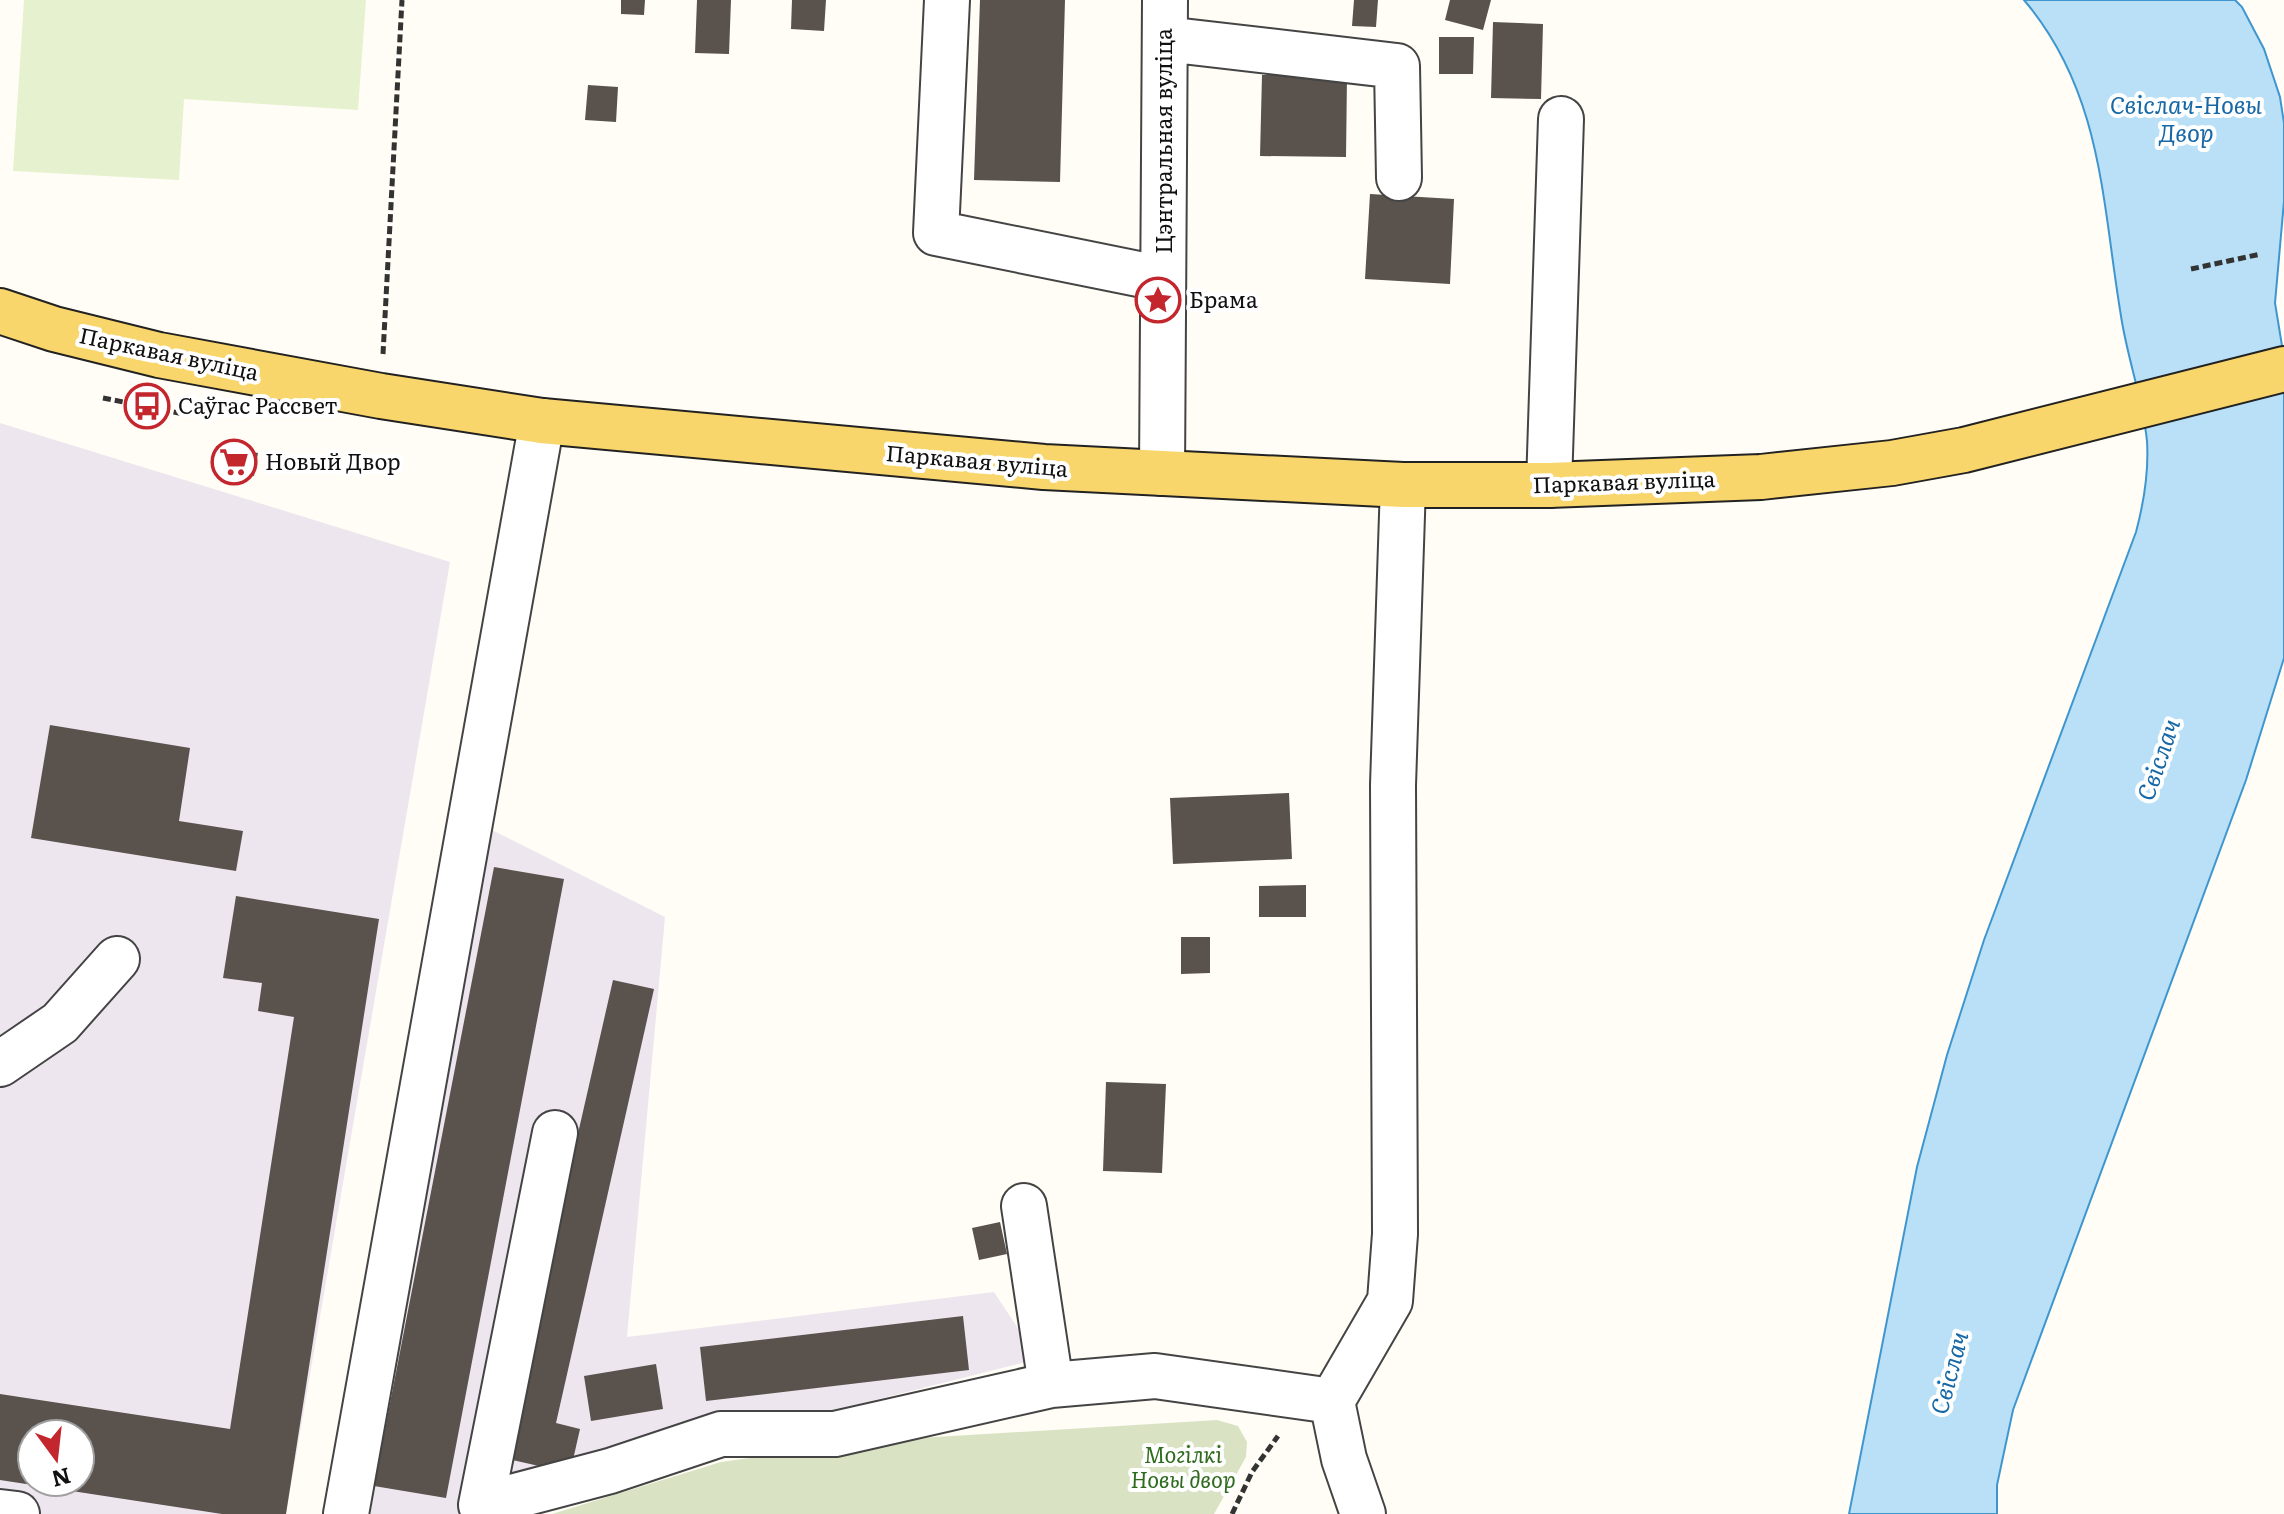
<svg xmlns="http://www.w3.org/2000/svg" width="2284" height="1514" font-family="Literata,serif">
  <rect width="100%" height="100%" fill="#fffdf5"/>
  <path fill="#eee6ef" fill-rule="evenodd" d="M 0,423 L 450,562 L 286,1514 L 0,1514 ZM 32,1434 L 80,1434 L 80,1482 L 32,1482 Z
    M 466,817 L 665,917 L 627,1337 L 994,1292 L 1038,1359 L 752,1431 L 512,1514 L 350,1514 Z"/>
  <path fill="#d9e3c4" d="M 1217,1420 L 1238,1426 L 1247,1442 L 1246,1457 L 1214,1514 L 552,1514 L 721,1462 L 870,1441 Z"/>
  <path fill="#e6f2cf" d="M 24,0 L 366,0 L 358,110 L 184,99 L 179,180 L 13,171 Z"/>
  <path fill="#b9e0f7" stroke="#3f96cf" stroke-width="2" d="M 2024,0 L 2235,0 L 2242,7 L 2264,49 L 2280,97 L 2284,123 L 2284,201 L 2275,303 L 2284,358 L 2284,658 L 2246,780 L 2013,1410 L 1997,1485 L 1997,1514 L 1849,1514 L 1917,1167 L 1947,1055 L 1984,940 L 2136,532 C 2144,502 2149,473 2147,441 C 2143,400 2127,357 2121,316 C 2102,203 2103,93 2024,0 Z"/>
  <path fill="#5a524d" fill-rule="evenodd" d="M 621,0 L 645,0 L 644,15 L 621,14 Z
    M 697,0 L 731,0 L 729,54 L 695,53 Z
    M 792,0 L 826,0 L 824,31 L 791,29 Z
    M 980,0 L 1065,0 L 1060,182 L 974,180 Z
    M 1354,0 L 1378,0 L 1376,27 L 1352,26 Z
    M 1450,0 L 1491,0 L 1483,30 L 1445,20 Z
    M 1493,22 L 1543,24 L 1541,99 L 1491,98 Z
    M 1439,37 L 1474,37 L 1473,74 L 1439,74 Z
    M 1262,75 L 1347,76 L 1346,157 L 1260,156 Z
    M 588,85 L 618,87 L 616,122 L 585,120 Z
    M 1370,194 L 1454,199 L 1450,284 L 1365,279 Z
    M 216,446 L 258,453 L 254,476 L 212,468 Z
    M 50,725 L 190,748 L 179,821 L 243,831 L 236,871 L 31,838 Z
    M 1289,793 L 1292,859 L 1173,864 L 1170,798 Z
    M 494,867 L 564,879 L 446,1498 L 374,1486 Z
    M 1306,885 L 1306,917 L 1259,917 L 1259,886 Z
    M 236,896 L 379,919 L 286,1514 L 222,1514 L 0,1480 L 0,1394 L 230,1429 L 294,1017 L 258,1011 L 262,983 L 223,978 ZM 32,1434 L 80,1434 L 80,1482 L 32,1482 Z
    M 1181,937 L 1210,937 L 1210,973 L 1181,974 Z
    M 613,980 L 654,989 L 556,1423 L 580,1429 L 570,1473 L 504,1458 Z
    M 1106,1082 L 1166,1084 L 1162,1173 L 1103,1171 Z
    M 1000,1222 L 1007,1254 L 979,1260 L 972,1228 Z
    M 963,1316 L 969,1370 L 706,1401 L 700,1347 Z
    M 656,1364 L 663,1409 L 591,1421 L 584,1376 Z"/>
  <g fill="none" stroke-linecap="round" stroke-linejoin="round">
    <g stroke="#444" stroke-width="48">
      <path id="minor" d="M 947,0 L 936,233 L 1163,279
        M 1165,39 L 1397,66 L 1399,178
        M 1162,473 L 1165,0
        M 1549,485 L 1561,119
        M 0,1064 L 60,1023 L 117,959
        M 555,1133 L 481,1505 L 610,1471 L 721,1434 L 835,1434 L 1051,1385 L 1155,1376 L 1332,1401
        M 1024,1206 L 1051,1385
        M 0,1512 L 17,1514
        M 346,1514 L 542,421
        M 1363,1514 L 1344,1459 L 1332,1401 L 1390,1301 L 1395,1234 L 1393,785 L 1403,485"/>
    </g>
    <g stroke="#222" stroke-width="48">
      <path id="major" d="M 0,311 L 54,329 L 159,355 L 381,396 L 542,421 L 1044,467 L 1403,485 L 1549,485 L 1761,477 L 1892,463 L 1964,450 L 2284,369"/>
    </g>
    <path stroke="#333" stroke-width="5" stroke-dasharray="8 4" stroke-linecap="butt" d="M 2191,269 L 2261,254
      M 383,354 L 402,0
      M 103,398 L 189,415
      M 1232,1514 L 1252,1472 L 1278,1436"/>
    <use href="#minor" stroke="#fff" stroke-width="44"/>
    <use href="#major" stroke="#f9d66b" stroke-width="44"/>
  </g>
  <defs>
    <g id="sight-ring" transform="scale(2.3)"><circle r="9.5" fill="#fff" stroke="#c4262e" stroke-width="1.5"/><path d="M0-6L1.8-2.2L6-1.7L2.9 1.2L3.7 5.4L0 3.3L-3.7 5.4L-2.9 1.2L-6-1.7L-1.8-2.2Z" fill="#c4262e"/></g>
    <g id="bus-ring" transform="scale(2.3)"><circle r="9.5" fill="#fff" stroke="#c4262e" stroke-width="1.5"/><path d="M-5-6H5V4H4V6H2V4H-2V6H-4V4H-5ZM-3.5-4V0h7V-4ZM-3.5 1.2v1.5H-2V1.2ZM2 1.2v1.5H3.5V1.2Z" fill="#c4262e"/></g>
    <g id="supermarket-ring" transform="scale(2.3)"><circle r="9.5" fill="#fff" stroke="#c4262e" stroke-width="1.5"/><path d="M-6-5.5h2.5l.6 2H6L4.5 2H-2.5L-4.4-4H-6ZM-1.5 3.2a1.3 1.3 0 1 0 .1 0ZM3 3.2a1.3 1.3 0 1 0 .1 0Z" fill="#c4262e"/></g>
  </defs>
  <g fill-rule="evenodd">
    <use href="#sight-ring" x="1158" y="300"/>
    <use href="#bus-ring" x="147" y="406"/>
    <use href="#supermarket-ring" x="234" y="462"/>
  </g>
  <g text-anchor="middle" stroke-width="8" stroke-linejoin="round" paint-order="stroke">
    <g font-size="22" fill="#111" stroke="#fff">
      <text transform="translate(1164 141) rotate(-90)" y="8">Цэнтральная вуліца</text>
      <text transform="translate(169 354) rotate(12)" y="8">Паркавая вуліца</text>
      <text transform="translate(977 461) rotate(5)" y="8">Паркавая вуліца</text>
      <text transform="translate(1624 482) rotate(-2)" y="8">Паркавая вуліца</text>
    </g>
    <g font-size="22" fill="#111" stroke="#fff" text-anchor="start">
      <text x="1189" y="308">Брама</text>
      <text x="178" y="414">Саўгас Рассвет</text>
      <text x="265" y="470">Новый Двор</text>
    </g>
    <g font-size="22" font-style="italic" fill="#2f6b1f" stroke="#fff">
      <text x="1183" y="1463">Могілкі<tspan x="1183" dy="25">Новы двор</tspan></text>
    </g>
    <g font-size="24" font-style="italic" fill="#1768a6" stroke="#fff">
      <text x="2186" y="114">Свіслач-Новы<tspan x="2186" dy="28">Двор</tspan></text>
      <text transform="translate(2159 760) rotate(-71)" y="8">Свіслач</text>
      <text transform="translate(1950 1373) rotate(-75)" y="8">Свіслач</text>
    </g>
  </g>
  <g transform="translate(56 1458) rotate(165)"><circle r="38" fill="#ffffff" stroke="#a0a0a0" stroke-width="2"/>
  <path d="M0-6L14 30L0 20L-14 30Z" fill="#c4262e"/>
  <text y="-12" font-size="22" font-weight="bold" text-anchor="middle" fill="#111111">N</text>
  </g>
</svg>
